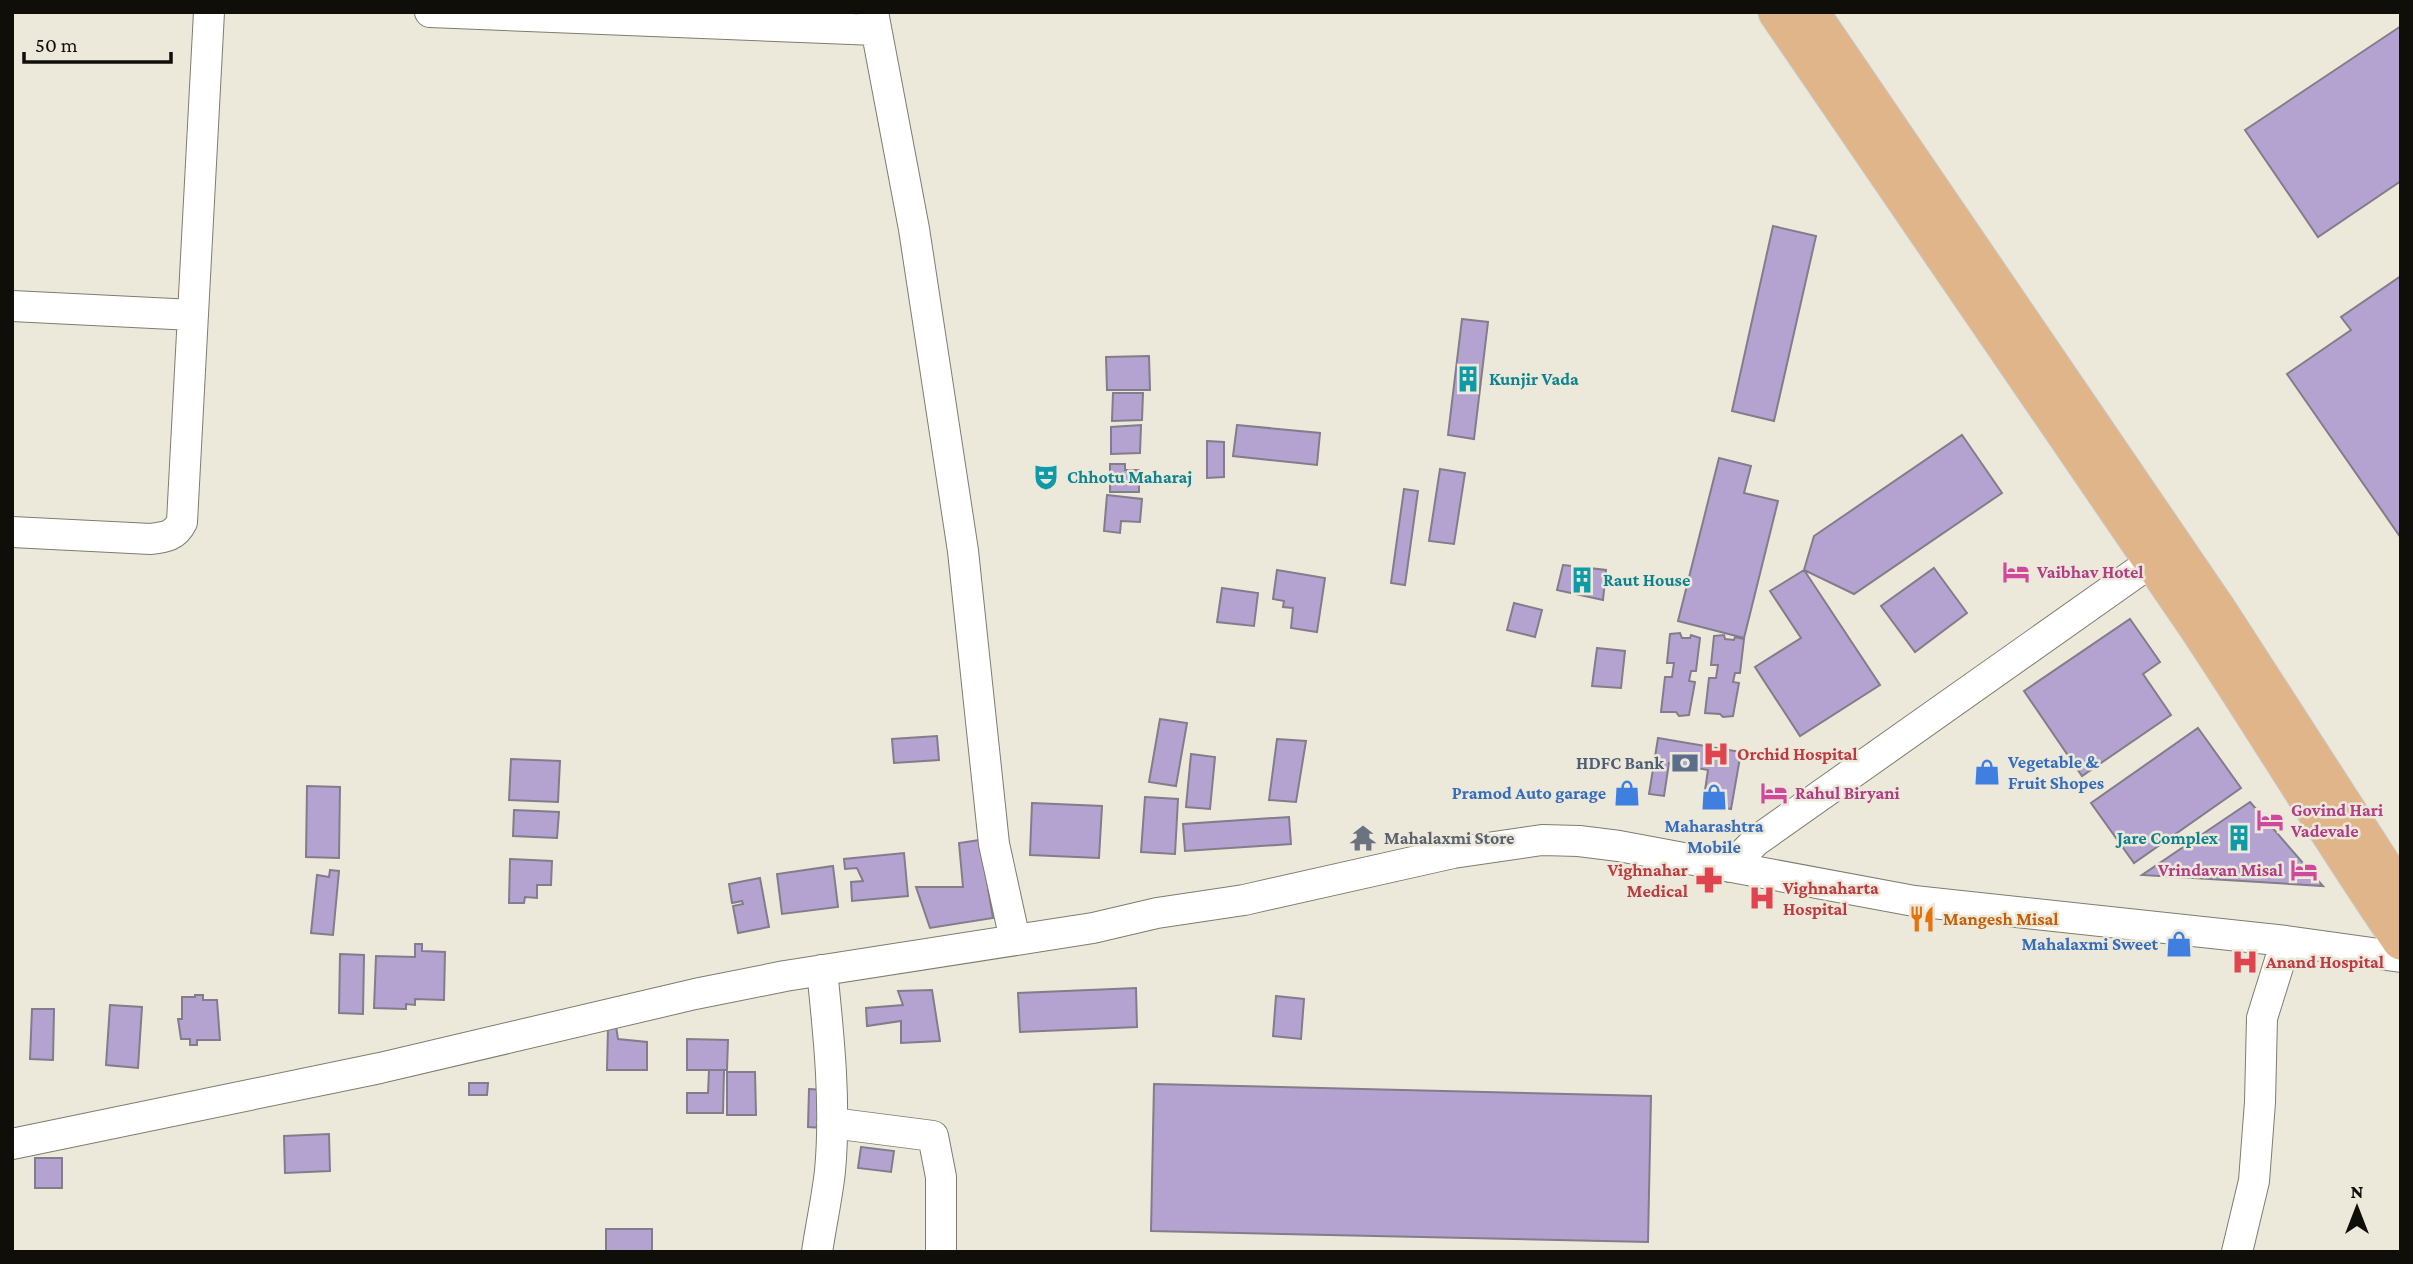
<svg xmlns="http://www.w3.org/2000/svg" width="2413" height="1264" font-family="'Crimson Pro',serif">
  <rect width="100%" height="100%" fill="#ece9da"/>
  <path fill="#b4a3d1" stroke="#817d8a" stroke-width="2" d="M 2401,26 L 2401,181 L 2318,237 L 2245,130 Z
    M 1773,226 L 1816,236 L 1774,421 L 1732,411 Z
    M 2401,276 L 2401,538 L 2287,374 L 2351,330 L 2341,317 Z
    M 1462,319 L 1488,322 L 1474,439 L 1448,435 Z
    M 1149,356 L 1150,390 L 1107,390 L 1106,357 Z
    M 1113,393 L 1143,393 L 1142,420 L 1112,421 Z
    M 1141,425 L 1140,453 L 1111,454 L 1111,427 Z
    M 1237,425 L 1320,433 L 1317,465 L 1233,456 Z
    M 1962,435 L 2002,493 L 1854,594 L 1804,570 L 1814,536 Z
    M 1207,441 L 1224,442 L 1224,477 L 1207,478 Z
    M 1719,458 L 1751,466 L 1744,493 L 1778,501 L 1744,638 L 1678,621 Z
    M 1110,464 L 1125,464 L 1125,470 L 1139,470 L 1139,492 L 1110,492 Z
    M 1440,469 L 1465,473 L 1454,544 L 1429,541 Z
    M 1404,489 L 1418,491 L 1405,585 L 1391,583 Z
    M 1107,495 L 1142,499 L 1140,522 L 1121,521 L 1120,533 L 1104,531 Z
    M 1563,565 L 1606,570 L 1603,600 L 1557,590 Z
    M 1934,568 L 1967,613 L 1915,652 L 1881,606 Z
    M 1277,570 L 1325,578 L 1317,632 L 1291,628 L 1293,608 L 1283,607 L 1284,601 L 1273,599 Z
    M 1804,570 L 1880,685 L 1800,736 L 1755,667 L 1801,638 L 1770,591 Z
    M 1222,588 L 1258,593 L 1254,626 L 1217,622 Z
    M 1514,603 L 1542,610 L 1535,637 L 1507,630 Z
    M 2130,619 L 2160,662 L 2143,674 L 2171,715 L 2082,776 L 2024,691 Z
    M 1680,633 L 1682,638 L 1690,638 L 1691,635 L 1700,638 L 1696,671 L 1691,671 L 1689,681 L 1695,682 L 1689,715 L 1679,716 L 1676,712 L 1661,712 L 1665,677 L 1672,677 L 1674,663 L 1667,663 L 1670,634 Z
    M 1724,635 L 1725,639 L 1734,640 L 1735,637 L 1744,639 L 1740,673 L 1735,673 L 1733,682 L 1739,683 L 1733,716 L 1723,717 L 1720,714 L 1705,713 L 1709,678 L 1716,678 L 1718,665 L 1711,665 L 1714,636 Z
    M 1597,648 L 1625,651 L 1621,688 L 1592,686 Z
    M 1160,719 L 1187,723 L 1176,786 L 1149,782 Z
    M 2198,728 L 2241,788 L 2134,863 L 2091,803 Z
    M 937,736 L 939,760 L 894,763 L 892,739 Z
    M 1658,738 L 1741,752 L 1731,809 L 1703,804 L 1708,770 L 1669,763 L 1664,796 L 1649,794 Z
    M 1277,739 L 1306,741 L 1296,802 L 1269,800 Z
    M 1191,754 L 1215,757 L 1210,809 L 1186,807 Z
    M 511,759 L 560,761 L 558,802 L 509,800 Z
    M 307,786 L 340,787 L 339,858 L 306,857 Z
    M 1145,797 L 1178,799 L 1175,854 L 1141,852 Z
    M 2250,802 L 2323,886 L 2142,875 Z
    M 1032,803 L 1102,806 L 1099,858 L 1030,855 Z
    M 514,810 L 559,812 L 557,838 L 513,836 Z
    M 1289,817 L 1291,844 L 1185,851 L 1183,824 Z
    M 980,840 L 993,918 L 930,928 L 916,887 L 963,887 L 959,843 Z
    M 904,853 L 908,896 L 852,901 L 851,882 L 863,881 L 857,868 L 845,869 L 844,859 Z
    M 510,859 L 552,861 L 551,885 L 537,885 L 537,898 L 525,897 L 524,903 L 509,903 Z
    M 833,866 L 838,907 L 782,914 L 777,874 Z
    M 330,870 L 339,871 L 333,935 L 311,933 L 317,875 L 329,877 Z
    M 760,878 L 769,927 L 738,933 L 733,906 L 743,904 L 742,901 L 732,903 L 729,884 Z
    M 415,944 L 422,944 L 422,951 L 445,952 L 444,1000 L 415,999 L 415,1005 L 406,1004 L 406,1009 L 374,1008 L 376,956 L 415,957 Z
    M 340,954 L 364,955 L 363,1014 L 339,1013 Z
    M 1136,988 L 1137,1027 L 1020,1032 L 1018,993 Z
    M 932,990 L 940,1041 L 901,1043 L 901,1021 L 867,1026 L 866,1008 L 903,1005 L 898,991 Z
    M 195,995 L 203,995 L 203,1000 L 217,1000 L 220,1040 L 197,1040 L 197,1045 L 190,1045 L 190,1039 L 181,1039 L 178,1019 L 182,1019 L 182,997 L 195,997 Z
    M 1276,996 L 1304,999 L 1301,1039 L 1273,1036 Z
    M 110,1005 L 142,1007 L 138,1068 L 106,1065 Z
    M 32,1009 L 54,1009 L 53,1060 L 30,1059 Z
    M 616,1026 L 618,1039 L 647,1042 L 647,1070 L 607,1070 L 608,1027 Z
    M 687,1039 L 728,1040 L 727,1070 L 687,1070 Z
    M 709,1070 L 724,1070 L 723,1113 L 687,1113 L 687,1093 L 708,1093 Z
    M 727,1072 L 755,1072 L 756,1115 L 727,1115 Z
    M 469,1083 L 488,1083 L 487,1095 L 469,1095 Z
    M 1154,1084 L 1651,1096 L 1648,1242 L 1151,1231 Z
    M 809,1089 L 824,1090 L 823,1128 L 808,1127 Z
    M 329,1134 L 330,1171 L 285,1173 L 284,1136 Z
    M 861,1147 L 894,1151 L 891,1172 L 858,1168 Z
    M 35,1158 L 62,1158 L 62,1188 L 35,1188 Z
    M 606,1229 L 652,1229 L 652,1252 L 606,1252 Z"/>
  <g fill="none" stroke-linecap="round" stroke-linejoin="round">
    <g stroke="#7f7c6e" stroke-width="32">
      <path id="minor" d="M 430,12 L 876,30
        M 873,12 L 914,229 L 963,551 L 994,844 L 1015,940
        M 12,306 L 193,315
        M 12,532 L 151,539 C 166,537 175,536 182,522 L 209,12
        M 1730,867 L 1756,841 L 2171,548
        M 832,1123 L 933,1136 L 941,1177 L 941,1252
        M 12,1144 L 380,1068 L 695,994 L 785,976 L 1093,928 L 1157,913 L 1244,900 L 1453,853 L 1542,840 L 1579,841 L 1619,846 L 1914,901 L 2286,941 L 2401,957
        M 817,1252 C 821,1225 827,1198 830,1171 C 836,1105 829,1037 822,970
        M 2237,1252 L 2254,1181 L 2260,1102 L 2262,1018 L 2286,941"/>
    </g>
    <g stroke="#cacac9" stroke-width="39">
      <path id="major" d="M 1777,12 C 1918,216 2058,420 2196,625 C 2266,730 2330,838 2401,941
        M 1810,12 L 2219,612 L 2401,894"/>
    </g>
    <use href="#minor" stroke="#fff" stroke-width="30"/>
    <use href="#major" stroke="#e0b589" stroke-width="37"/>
  </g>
  <defs>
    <g id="building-bare" transform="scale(2.1)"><path d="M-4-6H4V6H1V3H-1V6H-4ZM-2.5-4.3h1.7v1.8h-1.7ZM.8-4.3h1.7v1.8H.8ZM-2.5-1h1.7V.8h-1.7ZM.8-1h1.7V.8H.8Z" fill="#0f9aa8" stroke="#ece9da" stroke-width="2.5" paint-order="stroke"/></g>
    <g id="theatre-bare" transform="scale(2.1)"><path d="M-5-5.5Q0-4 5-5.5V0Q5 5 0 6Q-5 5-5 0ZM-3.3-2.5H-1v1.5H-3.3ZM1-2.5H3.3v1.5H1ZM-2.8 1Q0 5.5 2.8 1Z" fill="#0f9aa8" stroke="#ece9da" stroke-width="2.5" paint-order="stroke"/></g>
    <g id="hotel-bare" transform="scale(2.1)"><path d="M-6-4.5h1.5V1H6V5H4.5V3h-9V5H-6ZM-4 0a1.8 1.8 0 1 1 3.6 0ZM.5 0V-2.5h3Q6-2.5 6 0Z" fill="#d1479c" stroke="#ece9da" stroke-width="2.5" paint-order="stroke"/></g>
    <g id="hospital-bare" transform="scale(2.1)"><path d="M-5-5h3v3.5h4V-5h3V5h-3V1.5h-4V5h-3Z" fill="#e0444e" stroke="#ece9da" stroke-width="2.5" paint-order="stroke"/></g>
    <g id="bank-bare" transform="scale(2.1)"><path d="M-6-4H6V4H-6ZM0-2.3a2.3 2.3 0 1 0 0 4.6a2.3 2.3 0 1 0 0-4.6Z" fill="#5c6f8a" stroke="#ece9da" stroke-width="2.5" paint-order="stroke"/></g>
    <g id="shop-bare" transform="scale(2.1)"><path d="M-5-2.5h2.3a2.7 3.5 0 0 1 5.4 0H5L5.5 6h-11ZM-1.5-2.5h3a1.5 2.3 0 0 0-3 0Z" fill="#3f7fe0" stroke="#ece9da" stroke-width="2.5" paint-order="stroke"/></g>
    <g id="temple-bare" transform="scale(2.1)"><path d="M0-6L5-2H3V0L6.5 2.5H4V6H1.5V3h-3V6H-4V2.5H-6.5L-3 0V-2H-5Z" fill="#6b7280" stroke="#ece9da" stroke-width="2.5" paint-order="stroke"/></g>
    <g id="pharmacy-bare" transform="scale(2.1)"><path d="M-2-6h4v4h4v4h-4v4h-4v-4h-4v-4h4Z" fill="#e0444e" stroke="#ece9da" stroke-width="2.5" paint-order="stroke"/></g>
    <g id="restaurant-bare" transform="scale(2.1)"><path d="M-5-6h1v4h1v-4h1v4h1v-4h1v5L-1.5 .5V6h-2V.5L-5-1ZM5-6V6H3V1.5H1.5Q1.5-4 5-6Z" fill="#e8710a" stroke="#ece9da" stroke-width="2.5" paint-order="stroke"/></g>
  </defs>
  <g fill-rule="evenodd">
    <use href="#building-bare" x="1468" y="379"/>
    <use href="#theatre-bare" x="1046" y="477"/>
    <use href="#hotel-bare" x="2016" y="572"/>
    <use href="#building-bare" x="1582" y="580"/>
    <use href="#hospital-bare" x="1716" y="754"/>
    <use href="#bank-bare" x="1685" y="763"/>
    <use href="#shop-bare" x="1987" y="772"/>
    <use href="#shop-bare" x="1627" y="793"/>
    <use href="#hotel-bare" x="1774" y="793"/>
    <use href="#shop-bare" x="1714" y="797"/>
    <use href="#hotel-bare" x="2270" y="820"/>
    <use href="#temple-bare" x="1363" y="838"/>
    <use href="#building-bare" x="2239" y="838"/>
    <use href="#hotel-bare" x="2304" y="870"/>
    <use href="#pharmacy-bare" x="1709" y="880"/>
    <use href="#hospital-bare" x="1762" y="898"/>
    <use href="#restaurant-bare" x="1922" y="919"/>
    <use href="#shop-bare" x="2179" y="944"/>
    <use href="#hospital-bare" x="2245" y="962"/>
  </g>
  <g text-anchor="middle" stroke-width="5" stroke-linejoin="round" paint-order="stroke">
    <g font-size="18" font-weight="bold" fill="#0d838f" stroke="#ece9da" text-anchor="start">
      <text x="1489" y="385">Kunjir Vada</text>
      <text x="1067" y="483">Chhotu Maharaj</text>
      <text x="1603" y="586">Raut House</text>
      <text x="2218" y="844" text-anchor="end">Jare Complex</text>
    </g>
    <g font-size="18" font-weight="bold" fill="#b23c85" stroke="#ece9da" text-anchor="start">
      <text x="2037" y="578">Vaibhav Hotel</text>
      <text x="1795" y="799">Rahul Biryani</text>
      <text x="2291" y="816">Govind Hari<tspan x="2291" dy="21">Vadevale</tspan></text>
      <text x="2283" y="876" text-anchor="end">Vrindavan Misal</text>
    </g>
    <g font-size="18" font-weight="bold" fill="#be3a42" stroke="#ece9da" text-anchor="start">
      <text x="1737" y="760">Orchid Hospital</text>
      <text x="1688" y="876" text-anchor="end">Vighnahar<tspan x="1688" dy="21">Medical</tspan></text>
      <text x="1783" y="894">Vighnaharta<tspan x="1783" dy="21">Hospital</tspan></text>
      <text x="2266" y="968">Anand Hospital</text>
    </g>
    <g font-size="18" font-weight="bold" fill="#366cbe" stroke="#ece9da" text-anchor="end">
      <text x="2008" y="768" text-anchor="start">Vegetable &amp;<tspan x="2008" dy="21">Fruit Shopes</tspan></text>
      <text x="1606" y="799">Pramod Auto garage</text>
      <text x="1714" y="832" text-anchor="middle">Maharashtra<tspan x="1714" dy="21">Mobile</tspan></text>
      <text x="2158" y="950">Mahalaxmi Sweet</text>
    </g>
    <g font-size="18" font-weight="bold" fill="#4e5e75" stroke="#ece9da" text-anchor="end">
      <text x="1664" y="769">HDFC Bank</text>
    </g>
    <g font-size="18" font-weight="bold" fill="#5b616d" stroke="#ece9da" text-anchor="start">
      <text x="1384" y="844">Mahalaxmi Store</text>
    </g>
    <g font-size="18" font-weight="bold" fill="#c56008" stroke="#ece9da" text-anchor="start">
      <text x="1943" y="925">Mangesh Misal</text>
    </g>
  </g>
  <rect width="2413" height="1264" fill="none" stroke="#0f0e09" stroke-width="28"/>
  <g transform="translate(2357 1208)" stroke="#ece9da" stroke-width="5" paint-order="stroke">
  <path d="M0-5L12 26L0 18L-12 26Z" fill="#0f0e09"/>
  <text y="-10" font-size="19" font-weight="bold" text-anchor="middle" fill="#0f0e09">N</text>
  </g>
  <path d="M24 52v10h147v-10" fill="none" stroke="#0f0e09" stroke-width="3.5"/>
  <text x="35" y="52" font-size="21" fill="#0f0e09" stroke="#ece9da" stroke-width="5" paint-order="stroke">50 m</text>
</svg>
